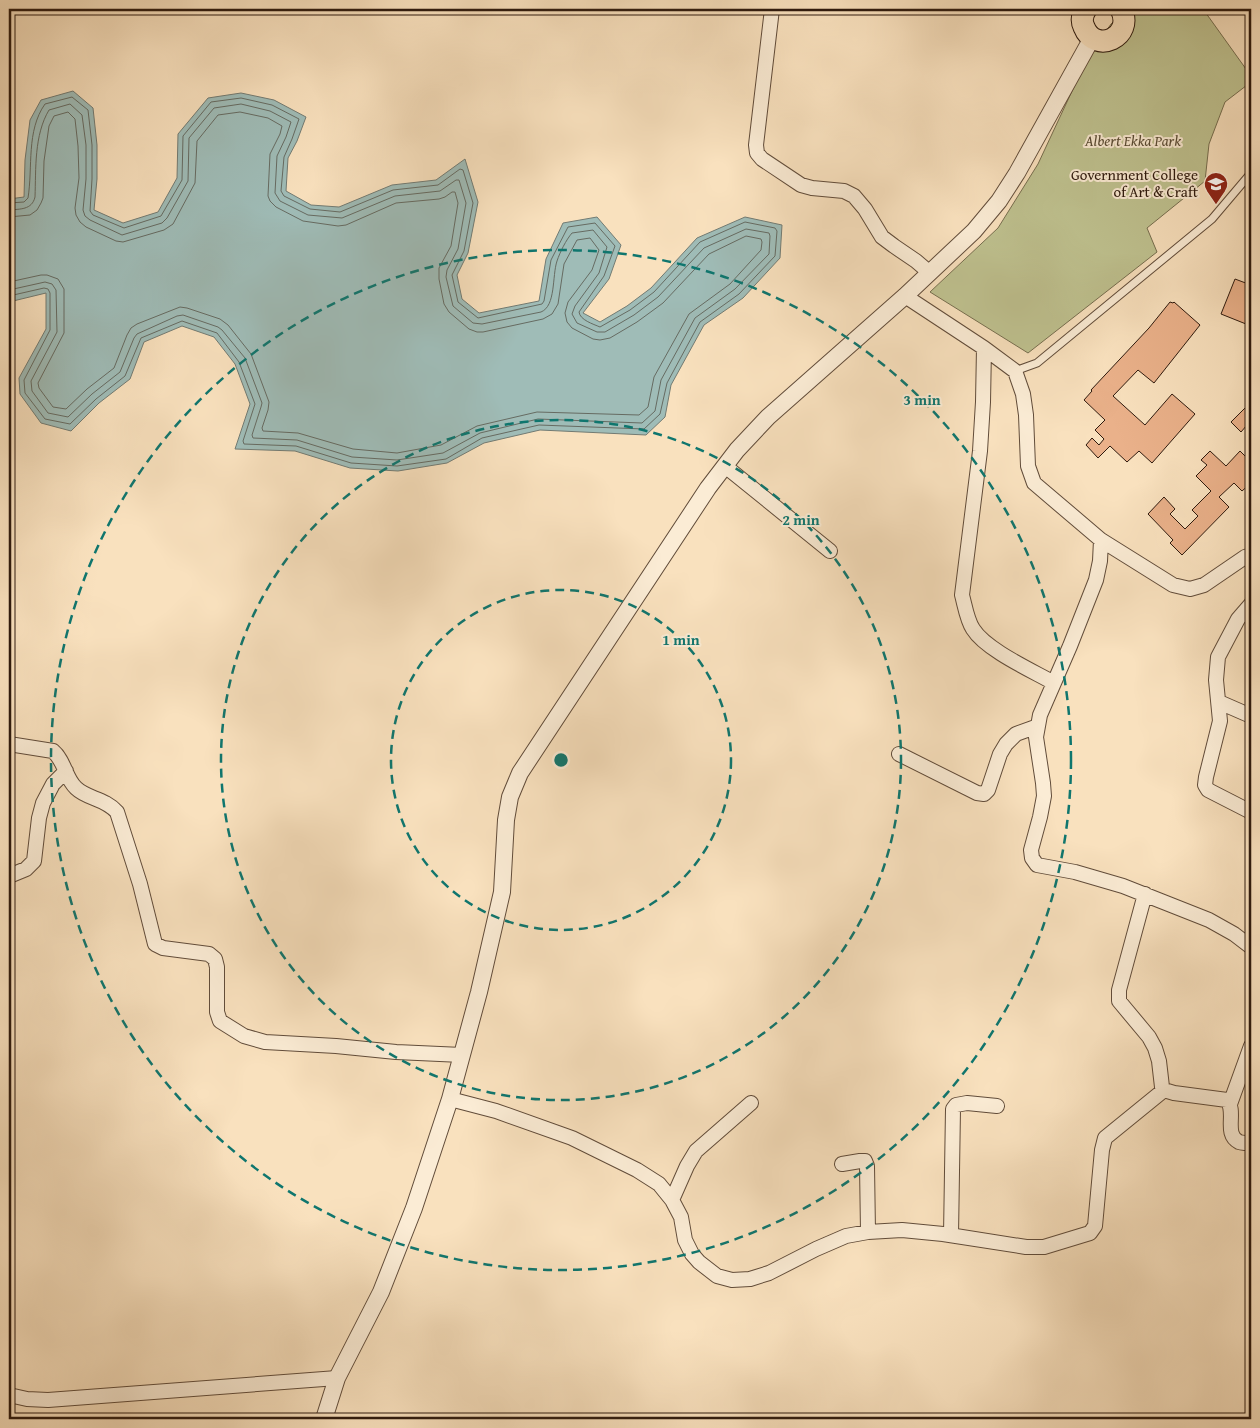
<svg xmlns="http://www.w3.org/2000/svg" width="1260" height="1428" font-family="'Gentium Book Plus',serif">
  <rect width="100%" height="100%" fill="#f9e1be"/>
  <filter id="stains"><feTurbulence type="fractalNoise" baseFrequency=".004" numOctaves="4"/><feColorMatrix values="0 0 0 0 .2 0 0 0 0 .09 0 0 0 0 .02 0 0 0 .5 -.17"/></filter>
  <radialGradient id="worn" r=".72"><stop offset=".6" stop-color="#630" stop-opacity="0"/><stop offset="1" stop-color="#630" stop-opacity=".3"/></radialGradient>
  <path fill="#bfc290" stroke="#766e4f" d="M 1127,9 L 1203,9 L 1251,76 L 1251,82 L 1225,102 L 1209,144 L 1205,181 L 1147,228 L 1157,252 L 1028,353 L 930,292 L 998,228 L 1038,164 L 1087,59 L 1111,24 Z"/>
  <path fill="#9fbcb7" stroke="#727b73" d="M 73,91 L 93,108 L 97,145 L 97,179 L 94,210 L 123,223 L 158,212 L 177,178 L 178,134 L 208,98 L 241,93 L 274,100 L 306,117 L 297,141 L 288,158 L 286,191 L 311,205 L 339,207 L 392,185 L 436,180 L 465,159 L 478,202 L 468,253 L 457,275 L 462,299 L 479,313 L 539,301 L 546,259 L 563,223 L 597,217 L 621,245 L 609,279 L 583,313 L 600,322 L 627,306 L 651,288 L 697,238 L 745,217 L 782,225 L 780,258 L 743,298 L 704,325 L 671,385 L 665,417 L 646,435 L 540,430 L 484,443 L 447,463 L 398,471 L 350,468 L 295,451 L 235,449 L 250,404 L 235,364 L 214,337 L 182,326 L 144,342 L 130,379 L 99,403 L 71,431 L 41,423 L 20,394 L 19,378 L 46,329 L 46,293 L 9,302 L 9,199 L 24,197 L 25,160 L 30,120 L 41,100 Z"/>
  <g fill="none" stroke-linecap="round" stroke-linejoin="round">
    <path stroke="#666b62" stroke-width="1" d="M 9,203 L 24,202 L 28,198 C 33,167 26,131 45,104 L 72,97 L 88,110 L 92,145 L 92,179 L 90,211 L 93,215 L 124,228 L 161,216 L 182,180 L 183,136 L 211,102 L 241,98 L 272,105 L 299,119 L 292,139 L 284,157 L 281,191 L 284,196 L 310,209 L 340,212 L 393,190 L 438,185 L 460,169 L 463,170 L 473,203 L 464,251 L 452,275 L 458,302 L 478,318 L 542,304 L 544,301 L 551,260 L 568,227 L 595,223 L 615,246 L 604,276 L 579,312 C 580,320 593,324 600,327 L 630,310 L 654,292 L 700,242 L 745,222 L 775,228 L 777,231 L 775,256 L 739,294 L 700,322 L 667,383 L 660,414 L 644,429 L 539,425 L 482,438 L 446,459 L 397,466 L 351,463 L 296,446 L 244,444 L 243,441 L 255,404 L 239,362 L 217,333 L 182,321 L 141,338 L 125,376 L 96,399 L 70,424 L 45,419 L 25,393 L 24,380 L 50,330 L 50,293 L 48,289 L 44,288 L 9,296
      M 9,210 C 20,209 32,210 35,197 C 36,169 34,135 49,110 L 70,104 L 82,115 L 86,145 L 86,179 L 83,210 L 85,216 L 90,220 L 122,235 L 162,223 L 167,218 L 188,181 L 189,138 L 214,108 L 241,104 L 270,111 L 291,122 L 286,137 L 277,156 L 275,193 L 280,201 L 308,215 L 342,218 L 395,196 L 440,191 L 456,180 L 459,180 L 466,203 L 458,249 L 447,270 L 446,277 L 453,306 L 473,323 L 482,324 L 541,312 C 556,306 552,276 557,261 C 560,252 566,240 572,233 L 593,230 L 607,247 L 599,273 L 575,306 L 572,314 L 577,323 L 597,332 L 605,332 L 634,315 L 658,297 L 704,248 L 746,229 L 769,233 L 770,236 L 769,254 L 735,289 L 695,318 L 661,380 L 655,411 L 642,423 L 538,419 L 480,433 L 443,453 L 397,460 L 352,457 L 297,440 L 253,438 L 252,435 L 261,407 L 262,403 L 245,358 L 222,330 L 218,327 L 183,315 L 177,316 L 137,334 L 134,338 L 120,372 L 92,394 L 68,417 L 48,413 L 32,391 L 31,381 L 57,332 L 56,290 L 52,284 L 45,282 L 9,290
      M 9,217 L 30,215 L 37,210 L 41,203 L 43,198 L 44,161 L 49,126 L 54,116 L 68,112 L 75,119 L 78,146 L 79,178 L 75,208 L 76,215 L 80,222 L 86,227 L 116,241 L 123,242 L 164,230 L 173,224 L 195,183 L 197,141 L 218,115 L 240,112 L 268,118 L 282,126 L 280,134 L 270,154 L 268,196 L 270,201 L 276,207 L 303,221 L 338,226 L 346,225 L 396,203 L 439,199 L 445,197 L 452,192 L 455,192 L 458,203 L 451,246 L 439,268 L 439,279 L 444,304 L 449,312 L 469,329 L 477,332 L 483,332 L 543,319 L 552,314 L 558,304 L 564,264 L 577,240 L 590,238 L 599,250 L 592,270 L 568,302 L 565,313 L 567,322 L 572,328 L 593,339 L 600,340 L 610,338 L 637,322 L 663,303 L 709,254 L 746,236 L 761,239 L 762,242 L 761,250 L 730,284 L 689,314 L 654,377 L 648,407 L 639,415 L 537,412 L 477,426 L 441,445 L 397,453 L 353,449 L 298,433 L 263,431 L 262,428 L 268,410 L 269,402 L 251,354 L 228,325 L 220,319 L 187,308 L 180,307 L 137,324 L 131,328 L 127,335 L 114,368 L 87,389 L 66,409 L 53,407 L 39,388 L 38,383 L 64,333 L 64,289 L 58,279 L 47,275 L 41,275 L 9,282"/>
  </g>
  <path fill="#eab18a" stroke="#2e1a0e" d="M 1235,279 L 1251,285 L 1251,326 L 1221,314 Z
    M 1170,302 L 1173,303 L 1174,302 L 1200,325 L 1154,383 L 1138,370 L 1113,396 L 1145,425 L 1172,394 L 1195,414 L 1152,463 L 1139,451 L 1127,462 L 1110,446 L 1098,458 L 1086,445 L 1092,438 L 1099,445 L 1104,439 L 1095,430 L 1105,420 L 1084,400 L 1092,391 L 1091,390 L 1149,328 Z
    M 1251,402 L 1251,430 L 1247,425 L 1241,432 L 1231,422 Z
    M 1210,451 L 1226,466 L 1240,451 L 1249,460 L 1251,459 L 1251,483 L 1242,491 L 1234,483 L 1219,497 L 1229,507 L 1182,555 L 1170,543 L 1173,540 L 1148,514 L 1164,497 L 1175,509 L 1170,514 L 1185,529 L 1198,516 L 1192,510 L 1211,491 L 1196,476 L 1207,465 L 1201,460 Z"/>
  <g fill="none" stroke-linecap="round" stroke-linejoin="round">
    <g stroke="#614c3a" stroke-width="9">
      <path id="service" d="M 1015,371 L 1037,363 L 1212,219 L 1251,173"/>
    </g>
    <g stroke="#614c3a" stroke-width="16">
      <path id="minor" d="M 772,9 L 756,145 L 757,153 L 762,159 L 801,185 L 812,188 L 844,191 L 854,196 L 865,209 L 882,237 L 894,246 L 916,261 L 930,273
        M 905,296 L 984,348 L 1015,371 L 1023,394 L 1026,415 L 1028,466 L 1034,483 L 1101,540 L 1173,585 L 1190,589 L 1204,585 L 1245,557 L 1251,555
        M 984,348 L 983,402 L 980,451 L 962,595 C 965,606 967,620 973,629 C 986,650 1033,671 1054,683
        M 725,466 L 830,551
        M 1101,540 L 1100,561 L 1096,580 L 1070,646 L 1040,715 L 1036,737 L 1043,783 L 1044,796 L 1040,817 L 1031,850 L 1032,858 L 1037,865 L 1075,872 L 1123,886 L 1209,920 L 1234,934 L 1251,947
        M 1251,604 L 1238,619 L 1218,657 L 1216,680 L 1220,721 L 1206,777 L 1205,785 L 1208,790 L 1251,812
        M 1219,702 L 1251,716
        M 9,744 L 53,751 C 65,761 65,778 76,788 C 87,799 105,798 117,812 L 140,884 L 155,944 L 163,948 L 209,954 L 215,959 L 217,967 L 217,1012 L 220,1021 L 244,1036 L 265,1042 L 336,1046 L 396,1052 L 462,1055
        M 899,754 L 977,793 L 984,794 L 988,790 L 1000,754 L 1006,744 L 1016,734 L 1038,726
        M 9,876 L 26,869 L 34,861 L 39,818 L 43,803 L 53,784 L 66,771
        M 1145,894 L 1119,990 L 1119,1001 L 1149,1037 L 1155,1048 L 1159,1061 L 1162,1087 L 1164,1090 L 1174,1093 L 1227,1100 C 1237,1112 1223,1134 1239,1142 C 1242,1143 1248,1143 1251,1144
        M 450,1099 L 496,1111 L 572,1138 L 637,1170 L 659,1184 L 672,1200 L 681,1217 L 685,1240 L 692,1254 L 699,1262 L 717,1276 L 732,1280 L 750,1279 L 769,1273 L 816,1249 L 846,1236 L 868,1232 L 902,1230 L 943,1234 L 1026,1247 L 1044,1247 L 1090,1233 L 1095,1226 L 1102,1150 L 1105,1138 L 1164,1090
        M 1230,1104 L 1251,1046
        M 842,1164 L 860,1161 L 865,1161 L 867,1166 L 868,1232
        M 672,1200 L 687,1166 L 696,1151 L 751,1103
        M 951,1235 L 953,1109 L 956,1105 L 967,1103 L 997,1106
        M 9,1395 L 27,1399 L 48,1400 L 337,1378"/>
    </g>
    <g stroke="#614c3a" stroke-width="18">
      <path id="tertiary" d="M 324,1419 L 337,1378 L 381,1292 L 414,1208 L 450,1099 L 479,992 L 502,892 L 506,820 L 510,797 L 520,773 L 708,488 L 737,450 L 768,417 L 905,296 L 974,231 L 999,201 L 1017,173 L 1092,38"/>
    </g>
    <g stroke="#2e1a0e" stroke-width="23">
      <path id="primary" d="M 1086,9 C 1082,15 1081,21 1084,27 C 1095,55 1135,37 1121,9"/>
    </g>
    <use href="#service" stroke="#fbecd5" stroke-width="7"/>
    <use href="#minor" stroke="#fbecd5" stroke-width="14"/>
    <use href="#tertiary" stroke="#fbecd5" stroke-width="16"/>
    <use href="#primary" stroke="#f9e1be" stroke-width="21"/>
  </g>
  <g fill="none" stroke="#0f766e" stroke-width="2.5" stroke-dasharray="9 6">
    <circle cx="561" cy="760" r="170"/>
    <circle cx="561" cy="760" r="340"/>
    <circle cx="561" cy="760" r="510"/>
  </g>
  <defs>
    <g id="university-pin" transform="scale(1.25)"><path d="M0 17L-7.5 6A9.5 9.5 0 1 1 7.5 6Z" fill="#8f2418" stroke="#fbecd5"/><path d="M0-5L7-2L0 1L-7-2ZM-4 1L0 2.5L4 1V4Q0 6-4 4Z" fill="#fff"/></g>
  </defs>
  <g fill-rule="evenodd">
    <use href="#university-pin" x="1216" y="184"/>
  </g>
  <g text-anchor="middle" stroke-width="4" stroke-linejoin="round" paint-order="stroke">
    <g font-size="15" font-style="italic" fill="#5a4c35" stroke="#fbecd5">
      <text x="1133" y="146">Albert Ekka Park</text>
    </g>
    <g font-size="15" fill="#2e1a0e" stroke="#fbecd5" text-anchor="end">
      <text x="1198" y="180">Government College<tspan x="1198" dy="17">of Art &amp; Craft</tspan></text>
    </g>
  </g>
  <circle cx="561" cy="760" r="8" fill="#0f766e" stroke="#fbecd5" stroke-width="2.5"/>
  <g font-size="15" text-anchor="middle" font-weight="bold" fill="#0f766e" stroke="#fbecd5" stroke-width="4" stroke-linejoin="round" paint-order="stroke">
    <text x="922" y="405">3 min</text>
    <text x="801" y="525">2 min</text>
    <text x="681" y="645">1 min</text>
  </g>
  <rect width="1260" height="1428" fill="none" stroke="#f9e1be" stroke-width="30"/>
  <rect x="10" y="10" width="1240" height="1408" fill="none" stroke="#2e1a0e" stroke-width="2.5"/>
  <rect x="15" y="15" width="1230" height="1398" fill="none" stroke="#2e1a0e"/>
  <rect width="100%" height="100%" filter="url(#stains)"/>
  <rect width="100%" height="100%" fill="url(#worn)"/>
</svg>
